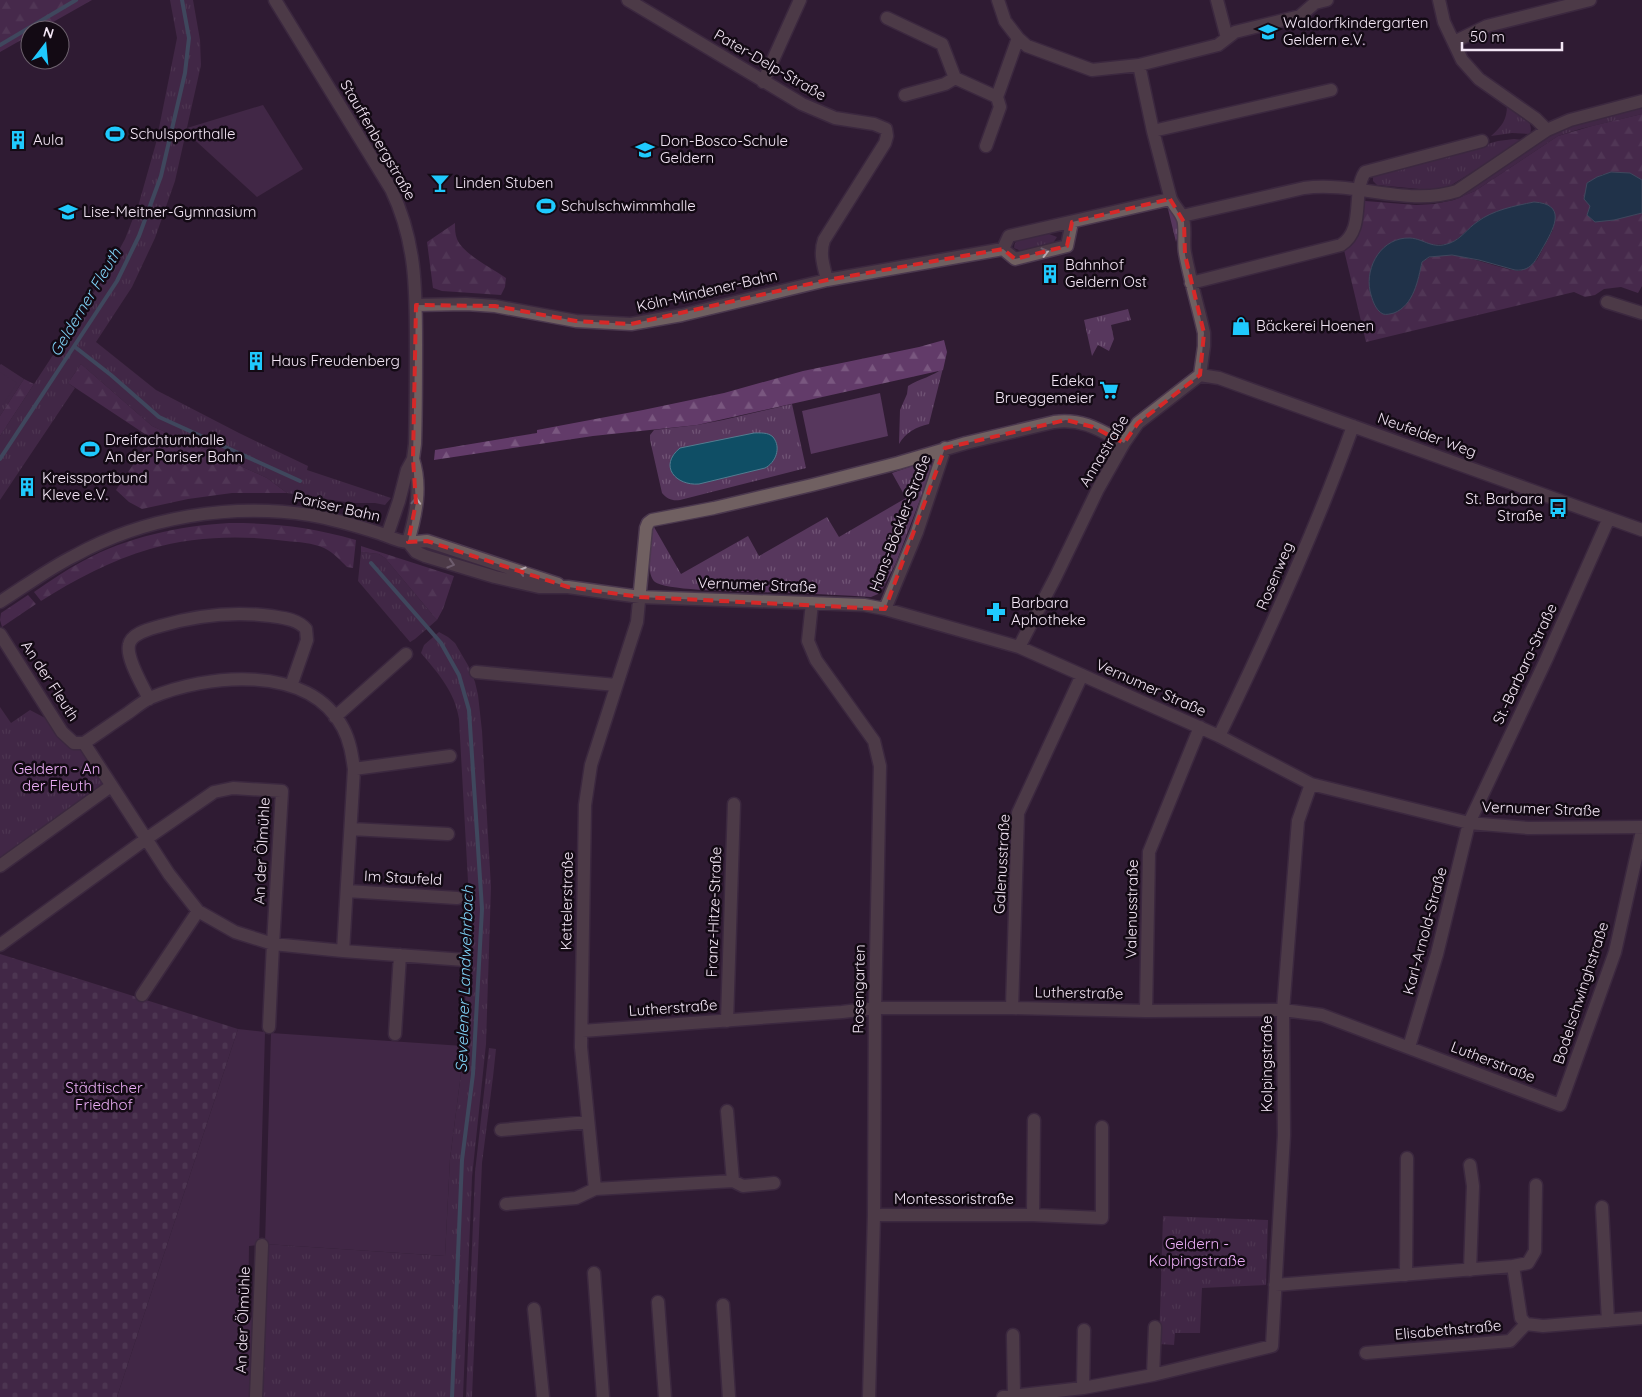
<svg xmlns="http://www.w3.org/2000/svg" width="1642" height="1397" font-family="Quicksand,sans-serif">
  <defs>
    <pattern id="grass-tufts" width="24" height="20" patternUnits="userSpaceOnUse" patternTransform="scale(1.25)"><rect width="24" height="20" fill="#57375d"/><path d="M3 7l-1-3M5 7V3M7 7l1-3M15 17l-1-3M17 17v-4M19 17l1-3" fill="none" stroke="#705475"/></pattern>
    <pattern id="forest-firs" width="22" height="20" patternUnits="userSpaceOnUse" patternTransform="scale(1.25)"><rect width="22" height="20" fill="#623b69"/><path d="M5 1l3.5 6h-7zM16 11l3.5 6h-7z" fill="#79577f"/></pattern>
    <pattern id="cemetery-stones" width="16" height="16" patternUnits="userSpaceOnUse" patternTransform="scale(1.25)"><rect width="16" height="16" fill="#57375d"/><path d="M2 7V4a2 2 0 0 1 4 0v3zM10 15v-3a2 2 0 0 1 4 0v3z" fill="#705475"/></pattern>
  </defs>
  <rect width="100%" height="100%" fill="#301c33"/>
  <path fill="url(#grass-tufts)" d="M 170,0 L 193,0 L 200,40 L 201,65 L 175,181 L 155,238 L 132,287 L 96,342 L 156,390 L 239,433 L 308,466 L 307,470 L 391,498 L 385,505 L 375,503 L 352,503 L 287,493 L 267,478 L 152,426 L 81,364 L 68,383 L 75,388 L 0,500 L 0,436 L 106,274 L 125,239 L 139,203 L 156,143 L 177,38 Z
    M 1507,105 C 1517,112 1535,119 1530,134 L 1512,133 L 1491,136 C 1502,126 1507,120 1507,105 Z
    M 1642,108 L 1642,114 L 1580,129 L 1558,136 L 1475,191 L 1454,200 L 1547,137 L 1565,128 L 1583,122 Z
    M 1514,139 L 1523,140 L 1450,186 L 1430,190 L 1377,185 L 1373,181 L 1373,176 L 1498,141 Z
    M 1168,209 C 1181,217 1180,229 1176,242 Z
    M 1049,234 L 1057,237 L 1053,243 L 1021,251 L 1014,248 L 1015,243 L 1018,240 Z
    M 1128,309 L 1131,320 L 1111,325 L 1114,339 L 1109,351 L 1098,345 L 1092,356 L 1084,320 Z
    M 1,364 L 24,379 L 0,416 L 0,365 Z
    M 943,368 L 929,424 C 916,427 906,432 899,444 L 900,410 L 907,394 L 908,386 C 919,379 934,376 943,368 Z
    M 792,404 L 806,468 L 680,500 C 672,501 667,499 662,493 L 650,440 L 650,435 L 654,430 L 697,425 L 723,420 Z
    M 924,462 L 929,462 L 932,468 L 896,563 L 883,588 L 878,594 L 871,597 C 844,595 818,594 791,593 C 769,592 667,592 655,582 C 645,574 651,542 652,530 L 654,527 L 681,574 L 748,536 L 759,556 L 827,517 L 839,537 L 906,498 L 892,473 Z
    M 361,552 L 379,554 L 385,558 L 437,620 L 415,639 L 410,642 L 358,581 Z
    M 439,632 L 448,637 L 455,643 L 469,667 L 475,682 L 478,695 L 482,731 L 491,887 L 486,1044 L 472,1177 L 463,1397 L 263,1397 L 263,1389 L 260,1388 L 265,1244 L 445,1256 L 450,1159 L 461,1073 L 470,918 L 459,719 C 455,692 438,673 421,653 L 424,645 Z
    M 0,707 L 11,723 L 30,710 L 47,719 L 62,732 L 84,743 L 111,786 L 0,861 Z
    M 489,1048 L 496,1049 L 493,1077 L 482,1163 L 472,1397 L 466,1397 L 475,1172 Z
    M 1163,1216 L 1268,1220 L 1266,1285 L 1202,1288 L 1200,1333 L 1175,1333 L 1174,1345 L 1159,1344 Z"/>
  <path fill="url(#forest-firs)" fill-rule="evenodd" d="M 0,0 L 92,0 L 39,30 L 30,30 L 30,35 L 0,52 Z
    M 1642,114 L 1642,180 L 1630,173 L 1603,174 L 1587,183 L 1631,216 L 1642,213 L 1642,286 L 1638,293 L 1621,287 L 1604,289 L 1595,295 L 1585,297 L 1574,292 L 1366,342 L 1344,250 C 1363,236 1361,224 1362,203 L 1365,201 L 1416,205 L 1434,204 L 1454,200 L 1475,191 L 1558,136 L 1592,126 ZM 1534,202 L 1544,203 L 1553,210 L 1553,230 L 1537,260 L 1520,271 C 1493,269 1447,243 1422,262 L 1418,280 L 1411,296 L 1375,306 L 1370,288 L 1370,278 L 1396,240 L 1411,238 L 1430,245 L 1449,244 L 1457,239 L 1479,220 L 1498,211 Z
    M 455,223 C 455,229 455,234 457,239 C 463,254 492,268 506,278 L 505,287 L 501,295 L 442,291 L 433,288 L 427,242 Z
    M 944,340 L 947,352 L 943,370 L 697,425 L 593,436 L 434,460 L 435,450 L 537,433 L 537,430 L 643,410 L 724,393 L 803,371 L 919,347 Z
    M 81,364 L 152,426 L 267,478 L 287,493 L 232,493 L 188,499 L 142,509 L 129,502 L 116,490 L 151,438 L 68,383 Z
    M 24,379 L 34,384 L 0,436 L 0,416 Z
    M 229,523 C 277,523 310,527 356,540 L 353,568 L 347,567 C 340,560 333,552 324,548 C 313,543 298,542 286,541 C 242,535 194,536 150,549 C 112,560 74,580 41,601 L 34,592 C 50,581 66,570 83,561 C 127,537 179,526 229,523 Z
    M 361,546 L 454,576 L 443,609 L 437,620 L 385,558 L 379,554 L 361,552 Z
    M 28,595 L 36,604 L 2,627 L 0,620 L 1,613 Z"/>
  <path fill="url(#cemetery-stones)" d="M 0,954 L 238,1029 L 117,1397 L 0,1397 Z"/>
  <path fill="#57375d" d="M 263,105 L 303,169 L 257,197 L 186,132 L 187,128 Z
    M 0,372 L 17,383 L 0,409 Z
    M 880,393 L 888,436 L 811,454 L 802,411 Z
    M 238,1029 L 265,1032 L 259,1245 L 249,1246 L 248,1317 L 254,1318 L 251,1397 L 117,1397 Z
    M 271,1033 L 463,1046 L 461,1073 L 450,1159 L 445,1256 L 265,1244 Z"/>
  <path fill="#0f4e65" stroke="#537c90" d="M 1611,172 L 1630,173 L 1642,180 L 1642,213 L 1614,220 L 1595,222 L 1587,215 L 1590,206 L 1584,199 L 1587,183 L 1597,177 Z
    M 1534,202 C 1566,204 1555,226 1545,244 C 1537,257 1533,272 1515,270 L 1479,260 L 1452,255 L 1429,257 L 1422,262 C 1418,280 1414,305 1394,313 C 1390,314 1386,315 1383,314 C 1375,310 1372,299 1370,291 C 1365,266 1382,237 1410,238 C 1425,239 1432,250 1450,243 C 1461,239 1468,228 1477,222 C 1493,210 1514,206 1534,202 Z
    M 754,433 C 760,433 768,432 773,437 C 782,448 775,463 765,468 L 699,484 C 676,486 658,466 680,448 Z"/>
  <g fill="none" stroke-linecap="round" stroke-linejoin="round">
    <path stroke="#537c90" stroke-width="4" d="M 0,45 L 76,0
      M 75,347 L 111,375 L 159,417 L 300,481
      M 0,459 L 117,281 L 139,236 L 161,176 L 185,73 L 189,38 L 182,0
      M 371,563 L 441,643 L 459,675 L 469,710 L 482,909 L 473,1074 L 462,1160 L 452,1397"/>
    <g stroke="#4b384e" stroke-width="15">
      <path id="minor" d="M 275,0 L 391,189 C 416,241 416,288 416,344 C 416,377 416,411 415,444 L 413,459 L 407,470 L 399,501 L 387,536
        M 628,0 L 802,104 L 835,118 L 874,124 L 886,129 L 887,136 L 885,143 L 824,240 C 819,254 824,267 827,280
        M 998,0 L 1005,21 L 1018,38 L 1027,46 L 1092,70 L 1139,65 L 1153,131 L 1170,196 C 1172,205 1180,210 1183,219 C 1186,227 1183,243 1185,253 C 1190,280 1198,306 1204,333 L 1204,346 L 1200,375 L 1138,423 L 1124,443 L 1098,489 L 1056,576 L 1019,647
        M 1217,0 L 1227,38
        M 1439,0 L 1444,22 L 1462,60 L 1479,79 L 1536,119 L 1547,130
        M 887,18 L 942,44 L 955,78 L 997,97
        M 1454,42 L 1487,26 L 1590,0
        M 1139,65 L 1218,45 L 1235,32 L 1300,16 L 1315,3 L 1327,0
        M 763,82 L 800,0
        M 905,95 L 945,84 L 955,78
        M 1153,131 L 1331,90
        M 986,146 L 1000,107 L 997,97 L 1018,38
        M 1182,216 L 1304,188 C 1356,181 1407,207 1457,191 L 1547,130 L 1570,120 L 1642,101
        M 1003,249 L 1009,236 L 1170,199
        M 1191,283 L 1341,245 C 1366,229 1351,194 1365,172 L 1482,141
        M 1607,302 L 1642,313
        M 416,305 L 466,304 L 495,306 L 576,321 L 631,324 L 682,315 L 827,280 L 1003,249 L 1015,259 L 1067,246 L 1072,222
        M 1200,375 L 1219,378 L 1642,530
        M 408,542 L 416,552 L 425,556 L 495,577 L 539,587 L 568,587 L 640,597 L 864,605 L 885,609 L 1019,647 L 1219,736 L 1311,784 L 1469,823 L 1528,828 L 1642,827
        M 408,542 C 416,515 422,486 413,459
        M 0,602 C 24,587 48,569 74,556 C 144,517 230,503 310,515 C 333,519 357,526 379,533 C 388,536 399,542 408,542 C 414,543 421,541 427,541 L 558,584
        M 812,603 L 808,641 L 816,660 L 874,741 L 880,766 L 875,1008 L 874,1215 L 869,1397
        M 885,609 L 917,532 L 945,448
        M 0,634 L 62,732 L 74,743 L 84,743
        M 476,672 L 616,685
        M 149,699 C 143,686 126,659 129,645 C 131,633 150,629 160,626 C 197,615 233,611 271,616 C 284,618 297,619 306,629 L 307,640 L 291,686
        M 335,717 L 406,654
        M 1219,736 C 1268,635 1315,532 1353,426
        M 84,743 C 99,733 113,723 128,713 C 135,708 142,702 150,698 C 206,674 309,663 343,728 C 350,741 352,755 354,769 L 343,951
        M 84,743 L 169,874 L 198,911 L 235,932 L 273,944 L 343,951 L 465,960
        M 354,769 L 450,756
        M 351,829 L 448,834
        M 0,866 L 111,786
        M 347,891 L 457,898
        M 0,945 L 146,839 L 214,792 L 233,788 L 282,791 L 273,944 L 269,1027
        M 142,995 L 198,911
        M 1012,1008 L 1018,813 L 1082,675
        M 1146,1011 L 1149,852 L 1200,727
        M 727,1021 L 734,804
        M 582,1031 L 842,1012 L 875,1008 L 1012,1008 L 1146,1011 L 1283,1010 L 1322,1015 L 1560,1105 L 1615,952 L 1642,831
        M 395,1034 L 400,955
        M 1409,1047 L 1437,954 L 1469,823 L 1546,660 L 1609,518
        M 727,1111 L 733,1181
        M 501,1130 L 588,1122
        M 774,1183 L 743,1186 L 733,1181 L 595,1189 L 581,1047 L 585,805 L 591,765 L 637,622 L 646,528 L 648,523 L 652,520 L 714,508 L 812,485 L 898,463 L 966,443 L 1054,422 C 1082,418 1100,430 1124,443
        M 506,1204 L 576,1198 L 595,1189
        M 1602,1207 L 1608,1321
        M 874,1215 L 1033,1215 L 1102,1218 L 1102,1127
        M 1033,1215 L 1034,1120
        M 1513,1266 L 1528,1263 L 1535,1251 L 1536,1185
        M 1470,1270 L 1473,1186 L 1470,1165
        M 594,1273 L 603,1397
        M 1406,1275 L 1407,1158
        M 1275,1285 L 1513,1266 L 1521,1318 L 1526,1324 L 1543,1326 L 1642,1318
        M 658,1302 L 665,1397
        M 723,1305 L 729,1397
        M 534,1309 L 543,1397
        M 1013,1335 L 1014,1396
        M 1366,1353 L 1510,1341 L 1526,1324
        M 1153,1375 L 1155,1327
        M 1083,1388 L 1084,1330
        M 256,1397 L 262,1245
        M 1003,1397 L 1083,1388 L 1153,1375 L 1272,1346 L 1284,1135 L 1283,1010 L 1298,821 L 1311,784"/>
    </g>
    <use href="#minor" stroke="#706061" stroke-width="12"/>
  </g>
  <defs><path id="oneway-chevron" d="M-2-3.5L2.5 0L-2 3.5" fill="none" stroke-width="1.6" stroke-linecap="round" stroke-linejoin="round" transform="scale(1.25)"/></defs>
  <g stroke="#b8aab2">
    <use href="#oneway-chevron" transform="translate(1045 252) rotate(-14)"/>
    <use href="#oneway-chevron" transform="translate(416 501) rotate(-87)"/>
    <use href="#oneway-chevron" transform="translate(451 564) rotate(17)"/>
    <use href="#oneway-chevron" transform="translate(522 571) rotate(-163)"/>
  </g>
  <path d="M0 0H1642V1397H0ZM 1170,199 L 1184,222 L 1185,255 L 1204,333 L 1200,375 L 1138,423 L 1124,443 L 1093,427 L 1066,420 L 945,448 L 885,609 L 640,597 L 568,587 L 427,541 L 408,542 L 416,503 L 413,459 L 416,305 L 495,306 L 576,321 L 631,324 L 827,280 L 1003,249 L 1015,259 L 1067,246 L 1072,222 Z" fill="#301c33" fill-opacity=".55" fill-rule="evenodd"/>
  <path fill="none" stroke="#d62828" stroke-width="4" stroke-dasharray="10 6" stroke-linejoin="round" d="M 1170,199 L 1184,222 L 1185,255 L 1204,333 L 1200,375 L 1138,423 L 1124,443 L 1093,427 L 1066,420 L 945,448 L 885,609 L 640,597 L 568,587 L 427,541 L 408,542 L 416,503 L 413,459 L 416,305 L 495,306 L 576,321 L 631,324 L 827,280 L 1003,249 L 1015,259 L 1067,246 L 1072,222 Z"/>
  <defs>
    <g id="school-bare" transform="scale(1.5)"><path d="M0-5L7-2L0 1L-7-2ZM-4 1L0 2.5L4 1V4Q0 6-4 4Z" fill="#1fc9fd" stroke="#130a14" stroke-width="2.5" paint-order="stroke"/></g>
    <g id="stadium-bare" transform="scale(1.5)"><path d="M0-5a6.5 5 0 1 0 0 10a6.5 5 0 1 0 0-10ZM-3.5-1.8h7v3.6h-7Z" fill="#1fc9fd" stroke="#130a14" stroke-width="2.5" paint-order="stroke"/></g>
    <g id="building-bare" transform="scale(1.5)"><path d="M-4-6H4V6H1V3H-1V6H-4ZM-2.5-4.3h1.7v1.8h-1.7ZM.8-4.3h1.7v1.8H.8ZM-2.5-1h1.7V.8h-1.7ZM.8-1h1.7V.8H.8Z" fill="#1fc9fd" stroke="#130a14" stroke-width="2.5" paint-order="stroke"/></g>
    <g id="bar-bare" transform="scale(1.5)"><path d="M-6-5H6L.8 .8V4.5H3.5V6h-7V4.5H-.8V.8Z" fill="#1fc9fd" stroke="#130a14" stroke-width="2.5" paint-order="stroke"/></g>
    <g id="shop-bare" transform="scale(1.5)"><path d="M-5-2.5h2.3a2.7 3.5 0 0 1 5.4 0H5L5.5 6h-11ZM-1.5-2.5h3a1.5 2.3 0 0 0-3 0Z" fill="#1fc9fd" stroke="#130a14" stroke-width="2.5" paint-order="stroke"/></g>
    <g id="supermarket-bare" transform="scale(1.5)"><path d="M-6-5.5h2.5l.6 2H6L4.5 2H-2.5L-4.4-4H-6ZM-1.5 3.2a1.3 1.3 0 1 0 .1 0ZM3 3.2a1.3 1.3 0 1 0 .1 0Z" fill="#1fc9fd" stroke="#130a14" stroke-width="2.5" paint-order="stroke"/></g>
    <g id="bus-bare" transform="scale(1.5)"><path d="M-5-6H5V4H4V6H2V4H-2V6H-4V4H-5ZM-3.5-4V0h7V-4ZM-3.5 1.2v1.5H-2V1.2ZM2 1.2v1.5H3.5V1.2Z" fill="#1fc9fd" stroke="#130a14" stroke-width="2.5" paint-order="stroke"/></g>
    <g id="pharmacy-bare" transform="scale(1.5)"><path d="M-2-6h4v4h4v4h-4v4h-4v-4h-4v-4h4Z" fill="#1fc9fd" stroke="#130a14" stroke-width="2.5" paint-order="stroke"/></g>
  </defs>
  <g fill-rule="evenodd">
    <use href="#school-bare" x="1268" y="32"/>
    <use href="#stadium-bare" x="115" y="134"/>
    <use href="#building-bare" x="18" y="140"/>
    <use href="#school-bare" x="645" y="150"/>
    <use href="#bar-bare" x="440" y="183"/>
    <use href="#stadium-bare" x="546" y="206"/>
    <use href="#school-bare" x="68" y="212"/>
    <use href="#building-bare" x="1050" y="274"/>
    <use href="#shop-bare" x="1241" y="326"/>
    <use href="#building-bare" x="256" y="361"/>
    <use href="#supermarket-bare" x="1109" y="390"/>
    <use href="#stadium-bare" x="90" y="449"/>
    <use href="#building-bare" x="27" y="487"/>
    <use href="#bus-bare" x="1558" y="508"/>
    <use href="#pharmacy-bare" x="996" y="612"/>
  </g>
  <g text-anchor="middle" stroke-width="5" stroke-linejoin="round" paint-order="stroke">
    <g font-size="15" fill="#f3e6f5" stroke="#130a14" text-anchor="start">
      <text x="1283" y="28">Waldorfkindergarten<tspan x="1283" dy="17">Geldern e.V.</tspan></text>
      <text x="130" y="139">Schulsporthalle</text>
      <text x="33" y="145">Aula</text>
      <text x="660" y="146">Don-Bosco-Schule<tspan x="660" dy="17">Geldern</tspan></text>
      <text x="455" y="188">Linden Stuben</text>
      <text x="561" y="211">Schulschwimmhalle</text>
      <text x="83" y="217">Lise-Meitner-Gymnasium</text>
      <text x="1065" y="270">Bahnhof<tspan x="1065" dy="17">Geldern Ost</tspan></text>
      <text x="1256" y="331">Bäckerei Hoenen</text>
      <text x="271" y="366">Haus Freudenberg</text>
      <text x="1094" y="386" text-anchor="end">Edeka<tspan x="1094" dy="17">Brueggemeier</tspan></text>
      <text x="105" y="445">Dreifachturnhalle<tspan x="105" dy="17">An der Pariser Bahn</tspan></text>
      <text x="42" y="483">Kreissportbund<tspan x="42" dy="17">Kleve e.V.</tspan></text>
      <text x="1543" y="504" text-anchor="end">St. Barbara<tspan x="1543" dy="17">Straße</tspan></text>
      <text x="1011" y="608">Barbara<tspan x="1011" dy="17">Aphotheke</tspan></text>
    </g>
    <g font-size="15" fill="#f3e6f5" stroke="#130a14">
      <text transform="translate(770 65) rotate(30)" y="5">Pater-Delp-Straße</text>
      <text transform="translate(378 140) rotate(60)" y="5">Stauffenbergstraße</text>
      <text transform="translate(707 291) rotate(-13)" y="5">Köln-Mindener-Bahn</text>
      <text transform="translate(1427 435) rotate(20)" y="5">Neufelder Weg</text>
      <text transform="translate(1104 451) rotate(-59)" y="5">Annastraße</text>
      <text transform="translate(337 507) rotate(13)" y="5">Pariser Bahn</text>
      <text transform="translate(900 523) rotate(-69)" y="5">Hans-Böckler-Straße</text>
      <text transform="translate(1275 576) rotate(-67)" y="5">Rosenweg</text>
      <text transform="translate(757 585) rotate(2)" y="5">Vernumer Straße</text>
      <text transform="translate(1525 664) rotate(-65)" y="5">St.-Barbara-Straße</text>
      <text transform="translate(50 681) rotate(57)" y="5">An der Fleuth</text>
      <text transform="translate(1151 688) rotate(24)" y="5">Vernumer Straße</text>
      <text transform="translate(1541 809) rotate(2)" y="5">Vernumer Straße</text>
      <text transform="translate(262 851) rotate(-87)" y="5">An der Ölmühle</text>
      <text transform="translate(1002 864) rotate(-87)" y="5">Galenusstraße</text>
      <text transform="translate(403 878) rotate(3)" y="5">Im Staufeld</text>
      <text transform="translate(567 901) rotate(-89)" y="5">Kettelerstraße</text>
      <text transform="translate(1132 909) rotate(-89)" y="5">Valenusstraße</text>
      <text transform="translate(714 912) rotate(-88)" y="5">Franz-Hitze-Straße</text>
      <text transform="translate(1425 931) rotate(-75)" y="5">Karl-Arnold-Straße</text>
      <text transform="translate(859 989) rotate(-89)" y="5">Rosengarten</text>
      <text transform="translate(1079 993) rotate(1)" y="5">Lutherstraße</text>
      <text transform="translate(1581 993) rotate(-72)" y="5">Bodelschwinghstraße</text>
      <text transform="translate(673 1008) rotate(-4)" y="5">Lutherstraße</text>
      <text transform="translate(1493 1062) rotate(21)" y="5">Lutherstraße</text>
      <text transform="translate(1267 1064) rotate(-90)" y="5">Kolpingstraße</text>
      <text x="954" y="1204">Montessoristraße</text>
      <text transform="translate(243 1320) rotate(-88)" y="5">An der Ölmühle</text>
      <text transform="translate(1448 1330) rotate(-5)" y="5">Elisabethstraße</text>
    </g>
    <g font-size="15" fill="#ebaef6" stroke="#130a14">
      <text x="57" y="774">Geldern - An<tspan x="57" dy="17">der Fleuth</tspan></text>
      <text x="104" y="1093">Städtischer<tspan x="104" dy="17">Friedhof</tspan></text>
      <text x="1197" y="1249">Geldern -<tspan x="1197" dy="17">Kolpingstraße</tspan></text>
    </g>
    <g font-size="16" font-style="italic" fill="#7fd1f5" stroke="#130a14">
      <text transform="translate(85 302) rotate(-59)" y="6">Gelderner Fleuth</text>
      <text transform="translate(464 979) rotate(-88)" y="6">Sevelener Landwehrbach</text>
    </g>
  </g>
  <g transform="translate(45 45) rotate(16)"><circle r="24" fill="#130a14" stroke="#6d626e"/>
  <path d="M0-4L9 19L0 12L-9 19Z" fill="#1fc9fd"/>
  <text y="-8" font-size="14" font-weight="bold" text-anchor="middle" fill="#f3e6f5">N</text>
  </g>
  <path d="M1462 42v8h100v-8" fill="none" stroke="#f3e6f5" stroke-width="2.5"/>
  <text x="1470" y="42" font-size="15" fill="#f3e6f5" stroke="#130a14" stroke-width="4" paint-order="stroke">50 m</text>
</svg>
